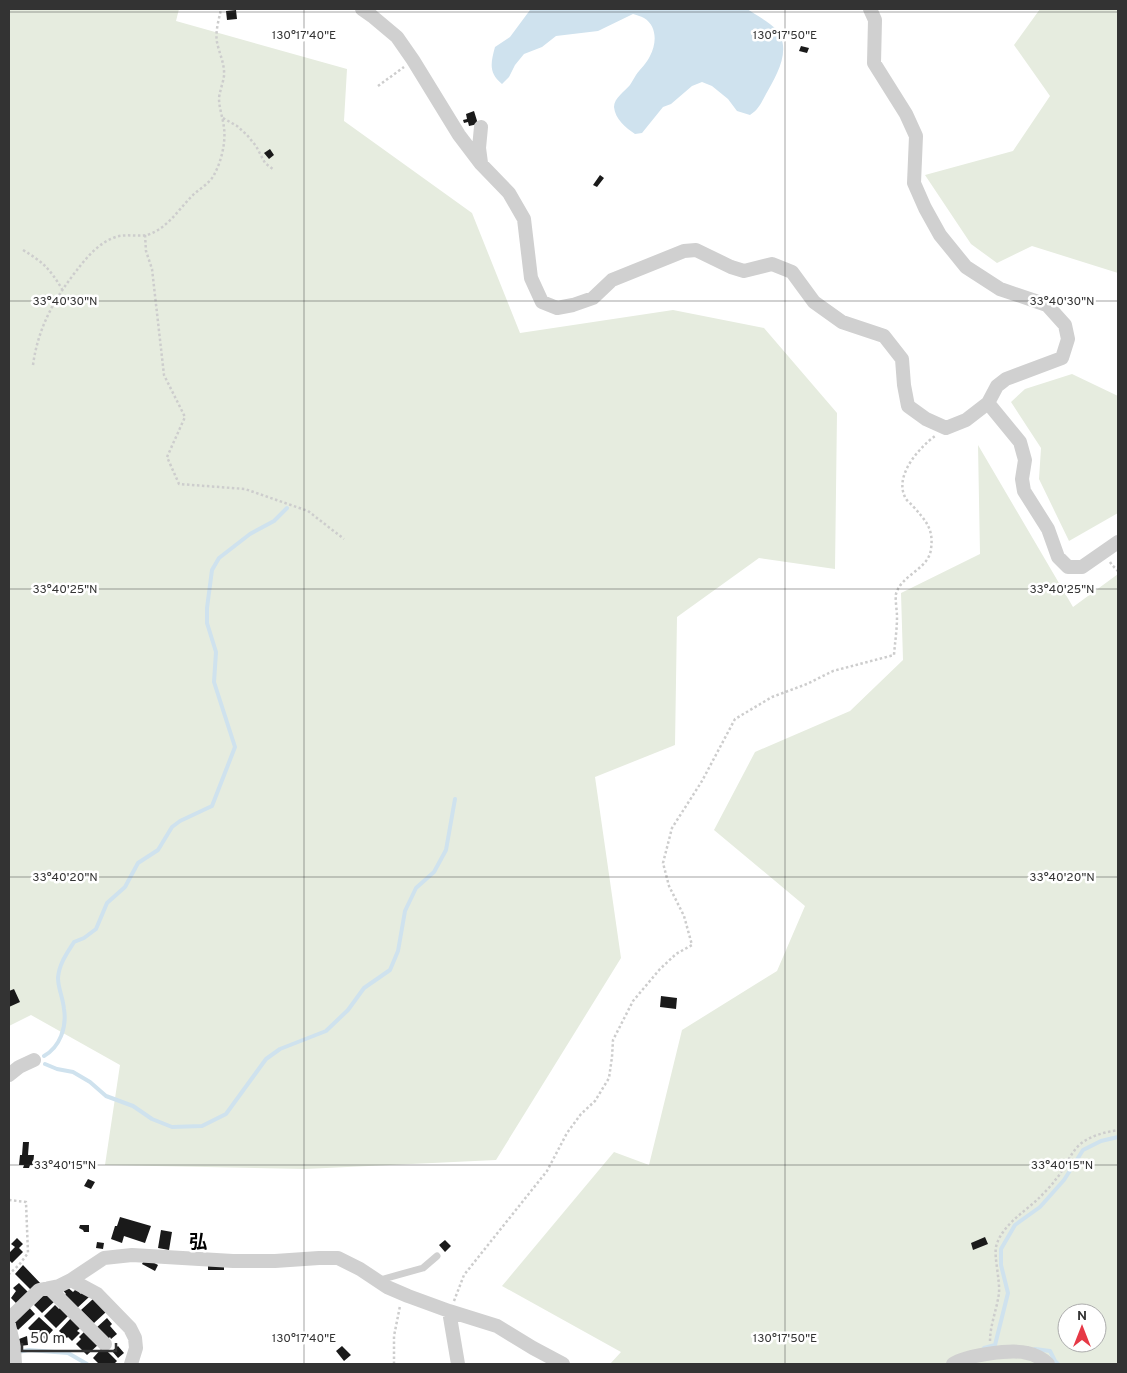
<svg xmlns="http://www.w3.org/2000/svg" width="1127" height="1373" font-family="Overpass,'Noto Sans JP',sans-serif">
  <rect width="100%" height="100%" fill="#fff"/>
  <path fill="#e6ecdf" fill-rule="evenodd" d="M 9,9 L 179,9 L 176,21 L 347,69 L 344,121 L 472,213 L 520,333 L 673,310 L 764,328 L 837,413 L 835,569 L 759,558 L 677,617 L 675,745 L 595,777 L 621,958 L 496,1160 L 305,1169 L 105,1165 L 120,1065 L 31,1015 L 9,1026 Z
    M 1040,9 L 1118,9 L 1118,273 L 1032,246 L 997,263 L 971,244 L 925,175 L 1013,151 L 1050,96 L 1014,45 Z
    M 1072,374 L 1118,396 L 1118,513 L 1069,541 L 1039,479 L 1041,448 L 1011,402 L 1025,389 Z
    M 978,445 L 1073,607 L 1118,574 L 1118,1364 L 610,1364 L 621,1352 L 502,1286 L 614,1152 L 649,1165 L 682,1030 L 777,971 L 805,906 L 714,830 L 755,752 L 850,711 L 903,660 L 901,593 L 980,554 ZM 1067,1313 L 1097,1313 L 1097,1343 L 1067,1343 Z"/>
  <path fill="#cfe2ee" d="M 536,9 L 747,9 C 755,14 770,23 776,29 C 793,49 776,76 766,94 C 761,103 759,109 750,115 L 737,111 L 728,99 L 712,86 L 702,82 L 692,86 L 671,104 L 663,107 L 642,133 L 635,134 C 626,128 615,119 614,107 C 614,98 625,91 630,85 C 632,82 634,78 636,75 C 640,69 647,63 650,56 C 657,43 657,26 644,18 C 641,16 636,15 633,14 L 598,31 L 556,36 L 542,47 L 524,54 L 515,65 L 509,77 L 502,84 C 488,73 491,62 495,47 L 510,37 L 530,10 Z"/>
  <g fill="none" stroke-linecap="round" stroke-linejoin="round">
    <path stroke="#cfe2ee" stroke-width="4" d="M 44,1056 C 60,1047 67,1027 64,1009 C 63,998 58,988 58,978 C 59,964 67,953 74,942 L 84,938 L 96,929 L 107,903 L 125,887 L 138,863 L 158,850 L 172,827 L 180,821 L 212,806 L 235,747 L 214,682 L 216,652 L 207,623 L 207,608 L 212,570 L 219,558 L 250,534 L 274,521 L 287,508
      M 45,1064 L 57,1069 L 73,1072 L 90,1082 L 106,1096 L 133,1106 L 152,1119 L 172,1127 L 202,1126 L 226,1114 L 266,1059 L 280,1049 L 326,1031 L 348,1010 L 364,988 L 390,970 L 398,951 L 405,911 L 416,888 L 434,872 L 446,850 L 455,799
      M 984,1348 L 995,1345 L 1008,1293 L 1001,1265 L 1001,1249 L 1015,1225 L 1040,1207 L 1064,1180 L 1083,1150 L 1101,1141 L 1118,1137
      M 1035,1349 L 1050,1351 L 1055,1361 L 1058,1364
      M 18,1352 L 29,1350 L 68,1353 L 87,1364"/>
  </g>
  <path fill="#1a1a1a" d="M 236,10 L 237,19 L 227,20 L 226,11 Z
    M 801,46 L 809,48 L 807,53 L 799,51 Z
    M 474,111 L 478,124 L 469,126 L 468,122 L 464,123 L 463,120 L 467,119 L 466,114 Z
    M 270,149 L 274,155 L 269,159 L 264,153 Z
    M 600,175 L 604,178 L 597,187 L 593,185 Z
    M 14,989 L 20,1002 L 9,1007 L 9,991 Z
    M 661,996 L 677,998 L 676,1009 L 660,1007 Z
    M 23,1142 L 29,1142 L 28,1155 L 34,1155 L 33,1165 L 30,1165 L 29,1168 L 23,1168 L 24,1165 L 19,1165 L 20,1155 L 22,1155 Z
    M 88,1179 L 95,1182 L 91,1189 L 84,1186 Z
    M 120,1217 L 151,1226 L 145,1243 L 124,1236 L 122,1243 L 111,1239 L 115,1226 L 117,1226 Z
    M 80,1225 L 89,1225 L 89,1232 L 84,1232 L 83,1230 L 79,1228 Z
    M 161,1230 L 172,1232 L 169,1250 L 158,1248 Z
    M 985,1237 L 988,1244 L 973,1250 L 971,1243 Z
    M 17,1238 L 23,1244 L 19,1248 L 23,1252 L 12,1263 L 9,1260 L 9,1253 L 15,1247 L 11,1244 Z
    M 445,1240 L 451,1246 L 445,1252 L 439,1245 Z
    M 97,1242 L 104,1243 L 103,1249 L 96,1248 Z
    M 145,1258 L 158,1265 L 155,1271 L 142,1264 Z
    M 208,1263 L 224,1263 L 224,1270 L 208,1270 Z
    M 23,1265 L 42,1285 L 31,1290 L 15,1274 Z
    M 19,1283 L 29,1293 L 17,1304 L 11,1298 L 16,1291 L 13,1288 Z
    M 66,1286 L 73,1292 L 76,1289 L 81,1294 L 83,1291 L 89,1297 L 75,1310 L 62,1298 L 66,1294 L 62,1289 Z
    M 46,1293 L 55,1301 L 42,1313 L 34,1305 Z
    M 93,1299 L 106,1312 L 94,1323 L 81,1310 Z
    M 27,1305 L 35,1314 L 18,1330 L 15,1326 L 16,1324 L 12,1320 Z
    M 55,1305 L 59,1309 L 61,1307 L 69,1315 L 56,1328 L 44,1316 Z
    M 39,1317 L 53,1330 L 45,1339 L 38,1332 L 35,1336 L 28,1328 Z
    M 72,1317 L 82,1326 L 77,1331 L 80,1333 L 72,1341 L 68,1337 L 67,1338 L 59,1331 Z
    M 107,1318 L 112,1324 L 110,1326 L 117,1334 L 111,1339 L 110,1337 L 107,1340 L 96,1328 Z
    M 87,1329 L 100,1343 L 87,1355 L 76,1344 L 81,1339 L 79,1337 Z
    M 27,1336 L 28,1345 L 20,1346 L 19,1339 Z
    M 118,1346 L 124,1353 L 118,1358 L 112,1351 Z
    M 342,1346 L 351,1355 L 344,1361 L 336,1351 Z
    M 103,1347 L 117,1361 L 114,1364 L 99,1364 L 93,1358 Z"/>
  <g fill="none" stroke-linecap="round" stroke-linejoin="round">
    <path stroke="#cdcdcd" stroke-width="2.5" stroke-dasharray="2.5 2.5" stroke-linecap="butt" d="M 378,86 L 404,67
      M 223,118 L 237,126 L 247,135 L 256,146 L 265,163 L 274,170
      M 145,235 L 146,251 L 152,269 L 164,375 L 185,417 L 167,457 L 179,484 L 245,489 L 308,511 L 344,539
      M 23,250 C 43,262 50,269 62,289
      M 33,365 C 38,328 54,299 77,270 C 86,258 98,244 113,238 C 124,233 135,237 147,235 C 167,229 178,210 192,196 C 199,189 209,184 214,175 C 221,162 226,143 224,128 C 223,118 219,108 219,98 C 220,90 223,83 224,76 C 225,64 219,53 217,42 C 215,32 219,19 221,9
      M 1110,562 L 1112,565 L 1118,571
      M 9,1200 L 26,1202 L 28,1253 L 19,1265 L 9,1274
      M 454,1301 L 464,1275 L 547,1171 L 567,1133 L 581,1114 L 595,1101 L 609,1078 L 612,1057 L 613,1040 L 633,1001 L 660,969 L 676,954 L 692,945 L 684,916 L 669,886 L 663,863 L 672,828 L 702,781 L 735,719 L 772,697 L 807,684 L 833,671 L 894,655 C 895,642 897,630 897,617 C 897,610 895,600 896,594 C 901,575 929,569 931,549 C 934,528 925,520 912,505 C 910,503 906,500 905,497 C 894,475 920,447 935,436
      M 990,1341 C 990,1325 997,1309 999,1293 C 1000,1280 994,1257 996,1247 C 1001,1226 1023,1213 1038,1199 C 1044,1193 1051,1186 1056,1179 C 1066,1168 1070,1151 1083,1142 C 1093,1135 1106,1132 1118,1130
      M 394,1364 L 394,1336 L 400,1306"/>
    <path stroke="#d0d0d0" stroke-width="7" d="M 380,1280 L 423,1268 L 437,1256"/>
    <path stroke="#d0d0d0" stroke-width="14" d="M 362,9 L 372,16 L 397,37 L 413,60 L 459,135 L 481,164 L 509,193 L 524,219 L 531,278 L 542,302 L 557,308 L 573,305 L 593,298 L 612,280 L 684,251 L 696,250 L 731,267 L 744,271 L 772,264 L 792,272 L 814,302 L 842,322 L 884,336 L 902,359 L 904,385 L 908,406 L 926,419 L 946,428 L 966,420 L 988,403 L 997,386 L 1006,379 L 1062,358 L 1068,339 L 1065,325 L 1047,305 L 1000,289 L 966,267 L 940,235 L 925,208 L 914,183 L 916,136 L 906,114 L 874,63 L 875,20 L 870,9
      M 481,127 L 479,148 L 481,163
      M 988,403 L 1020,442 L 1025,460 L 1022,479 L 1024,491 L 1048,529 L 1058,557 L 1068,567 L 1082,567 L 1118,542
      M 9,1075 L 19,1067 L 34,1060
      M 71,1280 L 97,1294 L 130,1328 L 135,1338 L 136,1348 L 131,1364
      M 49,1288 L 105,1344
      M 449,1311 L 458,1364
      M 9,1319 L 39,1290 L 59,1286 L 71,1280 L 104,1258 L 132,1255 L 233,1261 L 275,1261 L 319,1258 L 338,1258 L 360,1269 L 387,1287 L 408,1296 L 449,1311 L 497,1326 L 533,1348 L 563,1364
      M 9,1325 L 14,1347 L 15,1364
      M 953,1364 C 966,1355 1012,1349 1027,1353 C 1034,1354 1043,1359 1048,1364"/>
  </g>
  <path fill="none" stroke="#333" stroke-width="1" stroke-opacity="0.45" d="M 304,9 L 304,1364M 785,9 L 785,1364M 9,12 L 1118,12M 9,301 L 1118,301M 9,589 L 1118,589M 9,877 L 1118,877M 9,1165 L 1118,1165"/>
  <g text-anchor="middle" stroke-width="5" stroke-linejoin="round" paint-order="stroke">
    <g font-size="18" font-weight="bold" fill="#000" stroke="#fff">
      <text x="198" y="1248">弘</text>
    </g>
  </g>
  <g font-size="12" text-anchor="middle" fill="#333" stroke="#fff" stroke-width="5" stroke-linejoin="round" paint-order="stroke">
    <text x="304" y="39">130°17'40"E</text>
    <text x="785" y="39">130°17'50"E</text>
    <text x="65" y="305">33°40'30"N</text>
    <text x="1062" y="305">33°40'30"N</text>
    <text x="65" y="593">33°40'25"N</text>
    <text x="1062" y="593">33°40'25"N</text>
    <text x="65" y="881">33°40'20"N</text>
    <text x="1062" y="881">33°40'20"N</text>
    <text x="65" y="1169">33°40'15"N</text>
    <text x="1062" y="1169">33°40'15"N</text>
    <text x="304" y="1342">130°17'40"E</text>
    <text x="785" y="1342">130°17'50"E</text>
  </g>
  <rect width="1127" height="1373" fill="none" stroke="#333333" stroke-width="20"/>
  <g transform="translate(1082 1328)"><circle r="24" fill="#ffffff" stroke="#adadad"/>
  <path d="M0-4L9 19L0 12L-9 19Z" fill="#e63946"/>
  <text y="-8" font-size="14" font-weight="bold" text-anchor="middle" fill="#333333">N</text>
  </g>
  <path d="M22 1343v8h94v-8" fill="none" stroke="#333333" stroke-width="2.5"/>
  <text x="30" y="1343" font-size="15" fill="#333333" stroke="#ffffff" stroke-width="4" paint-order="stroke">50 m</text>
</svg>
